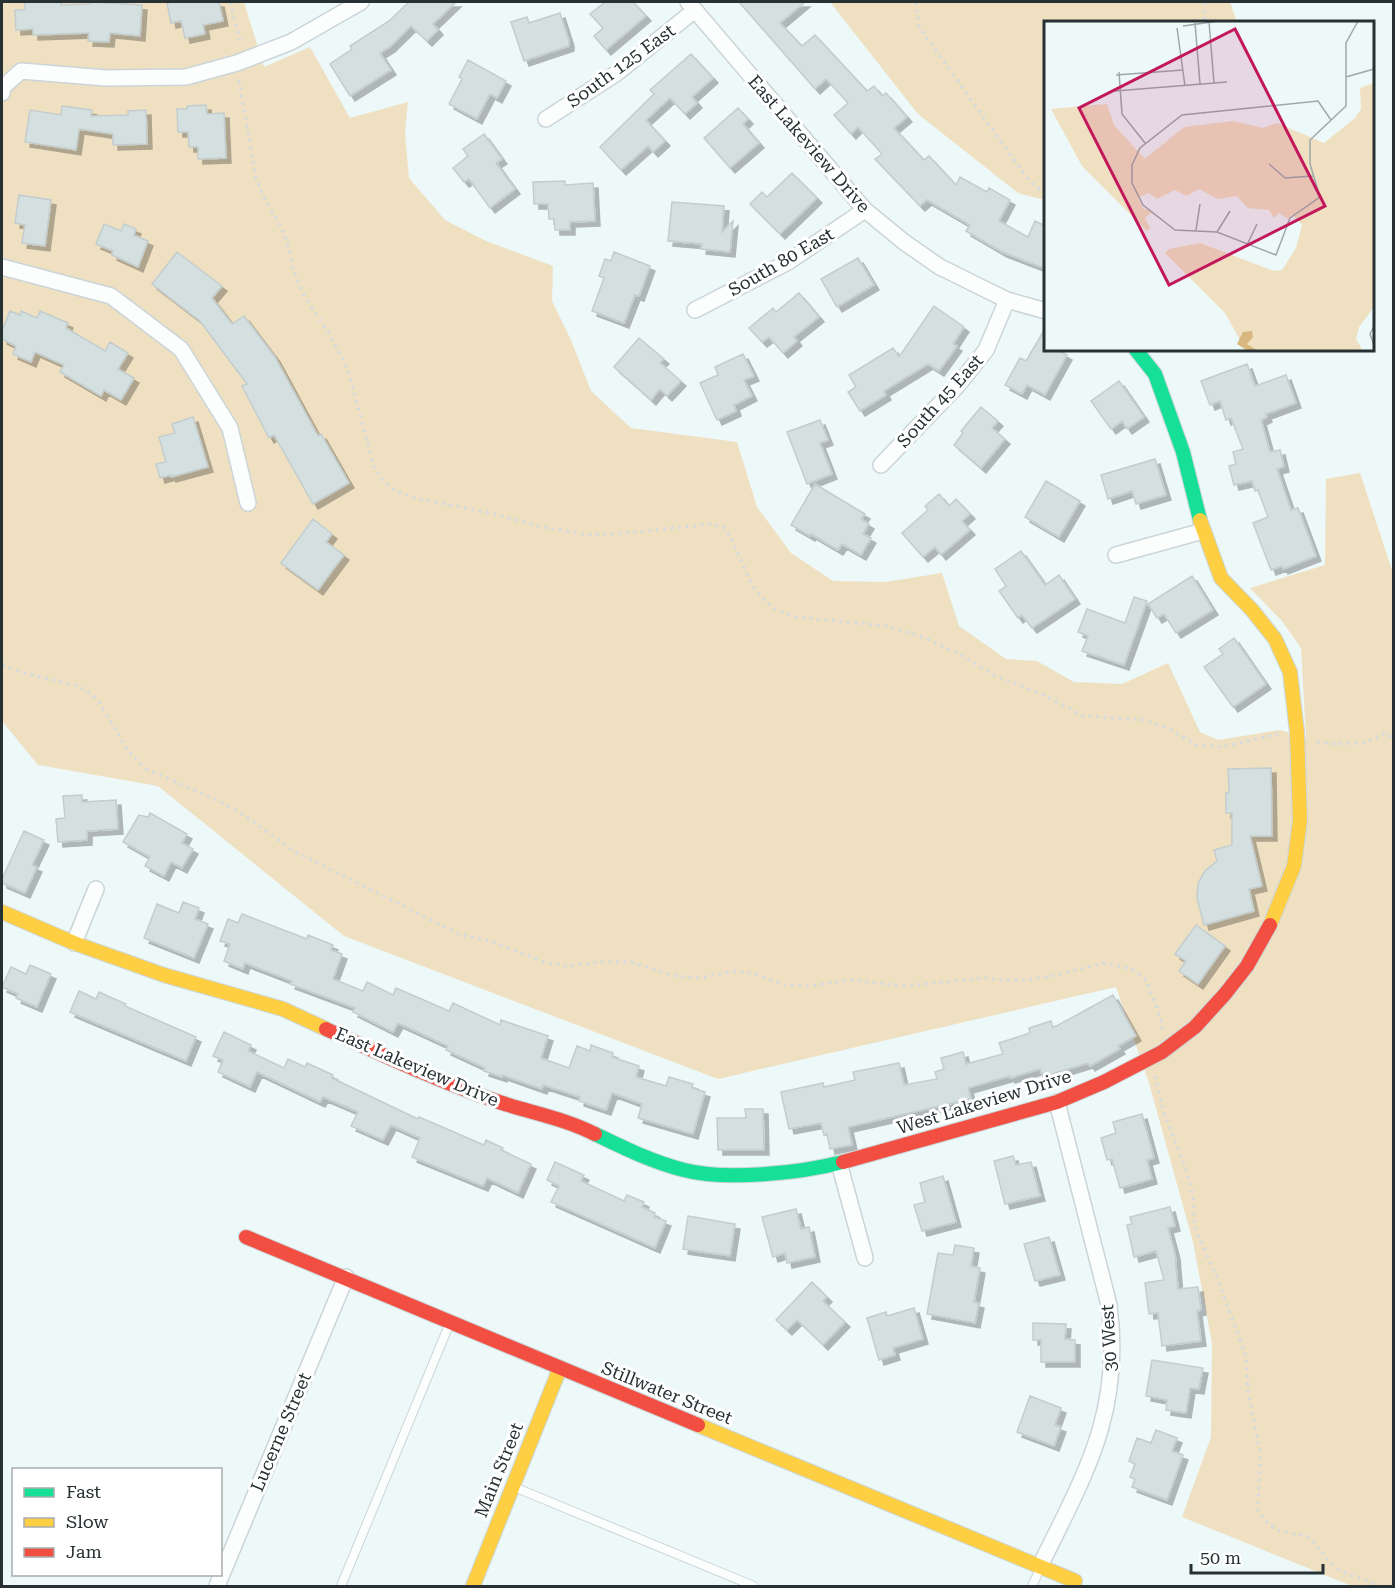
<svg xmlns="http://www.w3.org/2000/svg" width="1395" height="1588" font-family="'Roboto Serif',serif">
  <defs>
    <filter id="shadow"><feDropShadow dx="5" dy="5" stdDeviation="0" flood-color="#0004"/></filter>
  </defs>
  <rect width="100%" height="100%" fill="#edf8f9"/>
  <path fill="#efe0c2" d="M 2,2 L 244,2 L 264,67 L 310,47 L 350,118 L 408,102 L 405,134 L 409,178 L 445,220 L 486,241 L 553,266 L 552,301 L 571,340 L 591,391 L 631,428 L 737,442 L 757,507 L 791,553 L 833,581 L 886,582 L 942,573 L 959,626 L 1006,659 L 1037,661 L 1074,682 L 1122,684 L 1168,663 L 1200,732 L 1218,740 L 1280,730 L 1306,738 L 1301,648 L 1282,621 L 1250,588 L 1325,565 L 1326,479 L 1360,473 L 1394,576 L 1393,1586 L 1352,1586 L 1182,1517 L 1211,1437 L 1212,1343 L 1193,1242 L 1149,1083 L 1116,987 L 718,1079 L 344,936 L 158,786 L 38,765 L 2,721 Z
    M 830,2 L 1230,2 L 1237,22 L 1046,22 L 1045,200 L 1018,193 L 918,114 Z"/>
  <path fill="#d4dfe0" stroke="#c3cdce" stroke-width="1.5" filter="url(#shadow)" d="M 25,2 L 61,2 L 61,5 L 91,4 L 91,2 L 142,5 L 140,36 L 110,33 L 109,42 L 88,41 L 89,33 L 33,35 L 33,29 L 16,30 L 15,10 L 25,10 Z
    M 178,2 L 219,2 L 223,21 L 203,25 L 205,34 L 185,38 L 181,21 L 171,23 L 167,3 Z
    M 409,2 L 456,2 L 433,24 L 438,30 L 427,41 L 411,26 L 390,47 L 380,53 L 391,70 L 350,96 L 330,64 L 352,49 L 350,46 L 389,21 Z
    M 605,2 L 633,2 L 646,16 L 606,50 L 594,36 L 603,28 L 590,14 Z
    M 739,2 L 805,2 L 780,23 L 802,46 L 815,35 L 867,91 L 874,86 L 882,96 L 886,93 L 907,117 L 894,128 L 924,160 L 929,156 L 956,185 L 960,177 L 987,192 L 989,188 L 1010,200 L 999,221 L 1028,237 L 1035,221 L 1046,226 L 1046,269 L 1002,252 L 966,231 L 970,225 L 927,200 L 920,206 L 875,159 L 882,154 L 858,127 L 851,134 L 834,115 L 848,103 L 826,79 L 815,89 Z
    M 560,13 L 569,41 L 569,46 L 524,61 L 511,22 L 527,17 L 529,23 Z
    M 691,54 L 713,78 L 692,97 L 697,103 L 685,114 L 670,98 L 646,120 L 665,141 L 653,152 L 648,146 L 621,170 L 600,147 L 654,94 L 650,90 Z
    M 468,60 L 506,81 L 497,98 L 490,94 L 477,119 L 449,104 L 462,79 L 459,77 Z
    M 206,105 L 207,114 L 224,113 L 226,158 L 198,159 L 198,147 L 189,147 L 188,132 L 178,132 L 177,109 L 187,109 L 187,106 Z
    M 62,106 L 92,110 L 91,116 L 128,115 L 128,111 L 146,110 L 147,144 L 113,145 L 113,134 L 79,129 L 76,150 L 25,142 L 30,110 L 61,115 Z
    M 738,108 L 748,119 L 743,124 L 759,143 L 730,168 L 704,138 Z
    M 484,134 L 502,159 L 496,163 L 515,189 L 490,208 L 469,179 L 464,182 L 453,168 L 468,156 L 463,149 Z
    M 792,173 L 817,198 L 780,234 L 750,204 L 762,192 L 767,197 Z
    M 565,181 L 565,185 L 593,183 L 595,221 L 570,222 L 570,230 L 555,230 L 554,219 L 549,219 L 548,204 L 534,204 L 533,182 Z
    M 19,195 L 51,200 L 45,246 L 22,243 L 25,225 L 15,223 Z
    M 672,202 L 724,206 L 722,232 L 733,221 L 730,252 L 701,249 L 702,244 L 668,241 Z
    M 104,224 L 121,231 L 124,224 L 136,229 L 134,235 L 148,241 L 138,267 L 112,255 L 113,251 L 96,244 Z
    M 177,252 L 222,286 L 212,298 L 232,324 L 244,316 L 275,357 L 318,436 L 321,434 L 349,483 L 313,504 L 274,435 L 269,438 L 242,386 L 247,384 L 200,321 L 152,284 Z
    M 614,252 L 650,266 L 639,296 L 635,295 L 624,323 L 592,311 L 604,278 L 599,276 L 605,259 L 611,261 Z
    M 858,258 L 874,285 L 837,307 L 821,279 Z
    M 799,293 L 819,317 L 794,337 L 797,341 L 783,353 L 769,337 L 762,342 L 749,328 L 773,308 L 776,312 Z
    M 934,306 L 964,327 L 953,344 L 957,346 L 939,371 L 928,364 L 884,391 L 886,395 L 860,411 L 848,392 L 856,387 L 849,375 L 893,348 L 899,357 Z
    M 10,311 L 20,315 L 21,311 L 37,318 L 40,311 L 68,323 L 66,328 L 105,351 L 110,342 L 128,353 L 118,369 L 134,378 L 121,400 L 104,390 L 101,396 L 60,372 L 64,365 L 35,352 L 31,362 L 13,354 L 16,346 L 2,339 L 2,331 Z
    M 1046,327 L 1046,350 L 1058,350 L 1067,355 L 1045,395 L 1027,385 L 1022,394 L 1005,385 L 1020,358 L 1026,361 Z
    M 639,338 L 664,359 L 660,363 L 681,381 L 667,396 L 660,389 L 651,400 L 614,367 Z
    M 743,354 L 754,376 L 744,380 L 752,396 L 734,405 L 736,411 L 717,420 L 700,383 L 718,375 L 715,367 Z
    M 1247,364 L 1255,386 L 1286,375 L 1296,403 L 1266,414 L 1267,417 L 1261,420 L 1270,452 L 1280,450 L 1284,467 L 1277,469 L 1291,510 L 1298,508 L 1316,556 L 1283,569 L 1282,566 L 1271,570 L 1253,523 L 1268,517 L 1258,490 L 1255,491 L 1252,481 L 1234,485 L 1229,466 L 1236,464 L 1233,452 L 1243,449 L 1231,418 L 1226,420 L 1220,401 L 1210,405 L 1201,381 Z
    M 1119,381 L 1144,417 L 1127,429 L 1122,421 L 1111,429 L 1091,401 Z
    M 981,407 L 998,421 L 992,428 L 1005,439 L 981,468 L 954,445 L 963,433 L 961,431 Z
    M 193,417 L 208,467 L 171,477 L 171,475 L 160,478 L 156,464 L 166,462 L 159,437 L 175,433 L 172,424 Z
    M 820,420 L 828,440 L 820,443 L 832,474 L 807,484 L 787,432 Z
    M 1155,459 L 1166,495 L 1136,504 L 1132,491 L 1108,499 L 1101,475 Z
    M 1046,481 L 1080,501 L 1059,537 L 1025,517 Z
    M 815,484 L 865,514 L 861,519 L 869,524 L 863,534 L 871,538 L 861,555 L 842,544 L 838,550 L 811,534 L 810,536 L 791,525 Z
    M 939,494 L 949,506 L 956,499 L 970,514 L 962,521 L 970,530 L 941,555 L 935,547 L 923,557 L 902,533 L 928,510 L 925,506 Z
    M 313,519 L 332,534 L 326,542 L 344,555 L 318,590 L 281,563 Z
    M 1021,551 L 1045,585 L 1059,575 L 1075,599 L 1032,628 L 1022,615 L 1018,618 L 999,591 L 1006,586 L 995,569 Z
    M 1192,576 L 1213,610 L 1176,633 L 1164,614 L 1157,618 L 1148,604 Z
    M 1134,597 L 1147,601 L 1124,665 L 1082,651 L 1088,636 L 1078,632 L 1087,609 L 1125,623 Z
    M 1234,638 L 1266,684 L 1233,707 L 1204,667 L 1223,654 L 1219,649 Z
    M 1271,768 L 1272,836 L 1250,836 L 1262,886 L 1249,889 L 1254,911 L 1204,925 L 1197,898 L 1198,883 L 1205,871 L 1217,861 L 1214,850 L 1232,845 L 1232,813 L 1226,813 L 1226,793 L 1229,793 L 1228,769 Z
    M 82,795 L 82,802 L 116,800 L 118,829 L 87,831 L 87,840 L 58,842 L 56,819 L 65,818 L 63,796 Z
    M 150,813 L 187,834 L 182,843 L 193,849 L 182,868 L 171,862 L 164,876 L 145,866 L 150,857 L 123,842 L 139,815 L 148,817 Z
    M 24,831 L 44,840 L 32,865 L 37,867 L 25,893 L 2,883 L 2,879 Z
    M 183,902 L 199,908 L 195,919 L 208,924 L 194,958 L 144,938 L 157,904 L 179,913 Z
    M 242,914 L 307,939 L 308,935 L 333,945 L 331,950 L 342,954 L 333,979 L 363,991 L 367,982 L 393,995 L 396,988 L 449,1011 L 453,1003 L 500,1025 L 501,1020 L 548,1036 L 541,1058 L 569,1068 L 577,1046 L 590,1051 L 591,1045 L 613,1053 L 612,1057 L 639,1066 L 636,1077 L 666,1086 L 669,1077 L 693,1084 L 692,1088 L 705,1092 L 693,1134 L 638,1118 L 642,1104 L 612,1093 L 606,1110 L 579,1101 L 580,1097 L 543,1085 L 542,1089 L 502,1075 L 502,1077 L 484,1071 L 485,1068 L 446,1050 L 448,1046 L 398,1023 L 393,1032 L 353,1012 L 355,1008 L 290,984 L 292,981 L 245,963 L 243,969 L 224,961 L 230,944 L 220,941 L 228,919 L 238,923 Z
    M 1196,925 L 1225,946 L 1198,984 L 1179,971 L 1186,961 L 1175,954 Z
    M 30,965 L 51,974 L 37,1007 L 16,998 L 18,994 L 2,987 L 11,967 L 26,974 Z
    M 79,991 L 96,999 L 99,992 L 126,1004 L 125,1006 L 196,1037 L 186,1061 L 70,1012 Z
    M 1113,995 L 1136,1036 L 1118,1046 L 1120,1049 L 1090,1066 L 1088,1063 L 1043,1077 L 1040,1069 L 1010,1078 L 1010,1076 L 968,1088 L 971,1099 L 848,1127 L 852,1145 L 830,1149 L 827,1134 L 824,1135 L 821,1123 L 789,1129 L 781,1092 L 823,1083 L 824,1087 L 855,1080 L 853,1072 L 899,1063 L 904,1085 L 937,1079 L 935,1072 L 944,1069 L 941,1058 L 963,1052 L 966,1064 L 1003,1054 L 999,1043 L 1030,1033 L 1029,1028 L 1051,1021 L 1053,1028 Z
    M 224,1032 L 251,1045 L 248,1051 L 284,1068 L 288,1059 L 305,1067 L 307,1063 L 333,1075 L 332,1078 L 418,1119 L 419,1117 L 484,1145 L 486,1140 L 503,1148 L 501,1150 L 531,1164 L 518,1193 L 487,1178 L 483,1186 L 412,1157 L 420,1138 L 391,1125 L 383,1140 L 351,1126 L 358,1112 L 323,1097 L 320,1102 L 257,1072 L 250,1087 L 218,1072 L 223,1060 L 213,1056 Z
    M 745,1109 L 763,1109 L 764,1150 L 718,1150 L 717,1118 L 746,1118 Z
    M 1142,1114 L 1154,1158 L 1147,1160 L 1152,1179 L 1120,1188 L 1112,1159 L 1107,1160 L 1101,1138 L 1116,1133 L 1113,1122 Z
    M 1013,1156 L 1016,1165 L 1031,1162 L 1040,1196 L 1005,1204 L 994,1161 Z
    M 555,1162 L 584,1175 L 581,1181 L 624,1201 L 627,1195 L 644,1202 L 642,1207 L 655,1213 L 654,1217 L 666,1221 L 655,1248 L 551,1202 L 559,1186 L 547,1180 Z
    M 943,1176 L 956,1222 L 922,1231 L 914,1205 L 925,1202 L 920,1183 Z
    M 1170,1207 L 1175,1226 L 1168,1228 L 1175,1254 L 1178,1289 L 1198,1287 L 1201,1310 L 1197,1311 L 1201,1341 L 1162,1346 L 1158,1313 L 1149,1314 L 1145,1283 L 1164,1280 L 1156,1251 L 1134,1257 L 1127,1225 L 1132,1224 L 1130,1217 Z
    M 796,1209 L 801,1229 L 809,1227 L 815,1257 L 787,1263 L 785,1253 L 773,1257 L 762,1217 Z
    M 688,1216 L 735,1224 L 730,1256 L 683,1249 Z
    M 1049,1237 L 1060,1275 L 1035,1281 L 1024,1244 Z
    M 955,1245 L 974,1248 L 971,1266 L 980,1268 L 974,1302 L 979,1303 L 975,1323 L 927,1314 L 938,1253 L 953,1255 Z
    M 812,1282 L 827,1297 L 823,1301 L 845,1322 L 823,1345 L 797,1320 L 787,1330 L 776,1320 Z
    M 914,1308 L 923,1339 L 893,1348 L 895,1355 L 879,1360 L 867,1318 L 886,1312 L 887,1316 Z
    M 1033,1323 L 1066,1324 L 1065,1339 L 1075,1340 L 1075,1362 L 1041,1362 L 1041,1340 L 1033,1340 Z
    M 1152,1360 L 1203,1368 L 1199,1389 L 1190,1388 L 1186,1413 L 1166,1410 L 1167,1400 L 1146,1396 Z
    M 1030,1396 L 1061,1408 L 1055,1425 L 1061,1427 L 1054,1446 L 1017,1432 Z
    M 1156,1430 L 1177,1438 L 1172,1451 L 1183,1455 L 1167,1500 L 1132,1487 L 1135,1479 L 1130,1477 L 1135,1464 L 1129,1461 L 1137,1438 L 1151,1443 Z"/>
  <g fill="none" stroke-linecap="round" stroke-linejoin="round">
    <g stroke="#cbd5d7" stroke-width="10">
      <path id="lane" d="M 514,1487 L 754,1586
        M 341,1586 L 449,1325
        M 1032,1586 L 1040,1569"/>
    </g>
    <g stroke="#cbd5d7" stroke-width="18">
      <path id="street" d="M 688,2 L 865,210 L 904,242 L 940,267 L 1007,300 L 1046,311
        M 2,93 L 3,87 L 21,71 L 106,78 L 186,77 L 237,63 L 291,42 L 361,2
        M 546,119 L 617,73 L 695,10
        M 2,267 L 111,296 L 181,349 L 230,428 L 248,503
        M 695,310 L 788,262 L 865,210
        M 881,465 L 958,385 L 986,350 L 1007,300
        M 1116,555 L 1203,531
        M 74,943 L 96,889
        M 839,1163 L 865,1258
        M 1040,1566 C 1085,1474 1123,1412 1109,1305 L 1057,1102
        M 217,1586 L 346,1277"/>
    </g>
    <g stroke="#cbd5d7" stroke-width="16">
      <path id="fast" d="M 1136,350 L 1155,374 L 1183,452 L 1200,520
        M 595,1134 C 624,1148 652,1162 684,1170 C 726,1181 801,1173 843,1162"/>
    </g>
    <g stroke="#cbd5d7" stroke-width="16">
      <path id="slow" d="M 1200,520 L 1221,578 L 1252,610 L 1275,639 L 1290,672 L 1297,732 L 1300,820 L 1294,866 L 1270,925
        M 2,912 L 74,943 L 164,975 L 283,1009 L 326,1029
        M 698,1425 L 1075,1581
        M 473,1586 L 560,1368"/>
    </g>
    <g stroke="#cbd5d7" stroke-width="16">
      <path id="jam" d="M 326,1029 C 383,1055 440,1082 499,1102 C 532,1113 563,1118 595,1134
        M 843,1162 L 1057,1102 L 1104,1082 L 1162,1052 L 1195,1027 L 1225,994 L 1247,966 L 1270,925
        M 246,1237 L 698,1425"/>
    </g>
    <path stroke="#d8dbdc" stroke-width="3" stroke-dasharray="3 4.5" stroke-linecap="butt" d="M 230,2 L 241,43
      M 916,2 L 919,27 L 1030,182 L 1046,194
      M 1205,2 L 1205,22
      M 239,80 L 256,178 L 263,196 L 280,225 L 287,242 L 293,268 L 302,292 L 331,337 L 348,370 L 374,467 L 383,481 L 395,491 L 415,498 L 490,513 L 543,527 L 589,535 L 636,532 L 711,524 L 723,527 L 731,537 L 750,581 L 764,600 L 777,610 L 796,617 L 888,626 L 925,638 L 963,656 L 992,674 L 1046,696 L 1083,716 L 1143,720 L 1170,729 L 1196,745 L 1222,747 L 1278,734
      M 2,665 L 24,673 L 79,686 L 97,699 L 129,752 L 144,768 L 219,801 L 248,818 L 294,851 L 459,934 L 493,942 L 544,962 L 567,966 L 601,962 L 631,962 L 676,976 L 701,978 L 734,971 L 756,974 L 785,985 L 808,986 L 851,980 L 904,986 L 984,978 L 1019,981 L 1052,976 L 1105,963 L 1132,969 L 1146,980 L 1158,1010 L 1163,1029
      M 1317,742 L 1335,744 L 1366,743 L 1385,733 L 1394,739
      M 1155,1076 L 1164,1113 L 1185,1166 L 1193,1195 L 1195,1228 L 1217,1278 L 1246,1356 L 1248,1391 L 1260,1452 L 1258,1509 L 1263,1519 L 1276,1530 L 1310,1537 L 1329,1562 L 1341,1571 L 1379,1586"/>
    <use href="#lane" stroke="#fcfefe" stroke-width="8"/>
    <use href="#street" stroke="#fcfefe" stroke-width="15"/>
    <use href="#fast" stroke="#16e098" stroke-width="14"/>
    <use href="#slow" stroke="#ffcf43" stroke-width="14"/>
    <use href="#jam" stroke="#f24e42" stroke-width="14"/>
  </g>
  <g text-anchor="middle" stroke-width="6" stroke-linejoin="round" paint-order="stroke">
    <g font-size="18" fill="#273133" stroke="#fff">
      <text transform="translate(621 66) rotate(-36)" y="6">South 125 East</text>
      <text transform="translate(809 144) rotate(49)" y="6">East Lakeview Drive</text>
      <text transform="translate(781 262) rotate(-30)" y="6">South 80 East</text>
      <text transform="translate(940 401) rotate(-48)" y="6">South 45 East</text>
      <text transform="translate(417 1067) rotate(23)" y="6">East Lakeview Drive</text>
      <text transform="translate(984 1102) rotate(-17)" y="6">West Lakeview Drive</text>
      <text transform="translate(1109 1338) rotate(-93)" y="6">30 West</text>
      <text transform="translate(667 1393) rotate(22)" y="6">Stillwater Street</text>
      <text transform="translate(281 1432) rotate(-67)" y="6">Lucerne Street</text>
      <text transform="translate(499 1470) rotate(-68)" y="6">Main Street</text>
    </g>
  </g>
  <g transform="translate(1044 21)">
    <rect width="330" height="330" fill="#edf8f9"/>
    <path d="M 330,62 L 330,286 L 315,306 L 312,318 L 319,330 L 202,330 L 181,292 L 121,232 L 125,228 L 156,222 L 230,250 L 238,249 L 252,227 L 258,204 L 248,193 L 244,198 L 235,192 L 230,197 L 225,189 L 204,187 L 193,175 L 174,178 L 155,168 L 143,175 L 131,169 L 113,178 L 105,172 L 94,177 L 99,187 L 108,191 L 101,197 L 106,207 L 103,210 L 38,145 L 7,88 L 63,83 L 70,104 L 101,138 L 140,106 L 189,100 L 219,107 L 233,102 L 280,122 L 311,97 L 317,88 L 316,67 Z" fill="#efe0c2"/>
    <path d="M 208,310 L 209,316 L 203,323 L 214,330 L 204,330 L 193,323 L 199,311 Z" fill="#d8b87e"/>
    <path fill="none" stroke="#9ea8aa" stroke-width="1.5" d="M 165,1 L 170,62M 151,2 L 156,63M 139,5 L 175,0M 133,7 L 141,65M 75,51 L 78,93 L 101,122M 72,54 L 139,49M 302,56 L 330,48M 71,70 L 183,61M 287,99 L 274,80 L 138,94 L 96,127 L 88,144 L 88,162 L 99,184 L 131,209 L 173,211 L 232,234 L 246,197 L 276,176 L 266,143 L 266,119 L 302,85 L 302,22 L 314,0M 225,143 L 241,157 L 269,155M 152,209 L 156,183M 173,211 L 186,190M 203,224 L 213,203M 330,305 L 326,313 L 330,324"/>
    <path fill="#c2185b" fill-opacity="0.15" stroke="#c2185b" stroke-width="3" d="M 191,8 L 281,185 L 125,264 L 35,87 Z"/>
    <rect width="330" height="330" fill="none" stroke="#273133" stroke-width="3"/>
  </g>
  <rect width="1395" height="1588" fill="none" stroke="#273133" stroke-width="6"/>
  <rect x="12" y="1468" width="210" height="108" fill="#ffffff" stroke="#a9adad" stroke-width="1.5"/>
  <rect x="24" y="1488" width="30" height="9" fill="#16e098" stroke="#a9adad" stroke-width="1.5"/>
  <text x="66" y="1498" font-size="18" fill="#273133">Fast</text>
  <rect x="24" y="1518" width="30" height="9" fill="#ffcf43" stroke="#a9adad" stroke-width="1.5"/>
  <text x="66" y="1528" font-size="18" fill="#273133">Slow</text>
  <rect x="24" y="1548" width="30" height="9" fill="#f24e42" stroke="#a9adad" stroke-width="1.5"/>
  <text x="66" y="1558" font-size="18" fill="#273133">Jam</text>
  <path d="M1191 1564v9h132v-9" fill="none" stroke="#273133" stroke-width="3"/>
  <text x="1200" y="1564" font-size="18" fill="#273133" stroke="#ffffff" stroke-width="4.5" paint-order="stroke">50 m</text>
</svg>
